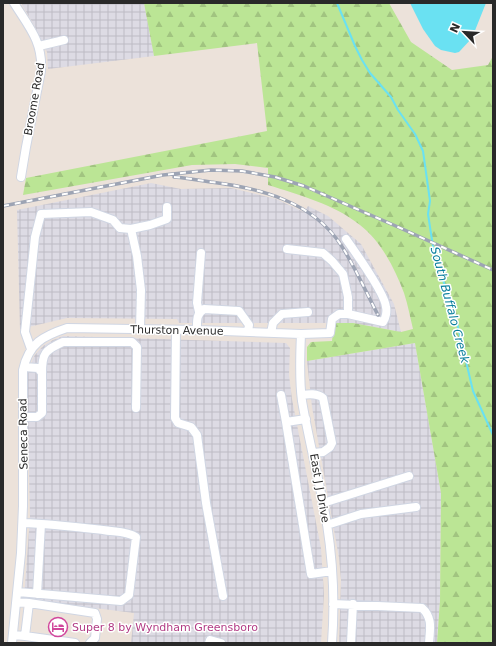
<svg xmlns="http://www.w3.org/2000/svg" width="496" height="646" font-family="'DejaVu Sans',sans-serif">
  <defs>
    <pattern id="industrial-grid" width="8" height="8" patternUnits="userSpaceOnUse"><rect width="8" height="8" fill="#dddbe4"/><path d="M0 4h8M4 0v8" fill="none" stroke="#bebcc4"/></pattern>
    <pattern id="forest-firs" width="22" height="20" patternUnits="userSpaceOnUse"><rect width="22" height="20" fill="#bbe595"/><path d="M5 1l3.5 6h-7zM16 11l3.5 6h-7z" fill="#a1c480"/></pattern>
  </defs>
  <rect width="100%" height="100%" fill="#ece2da"/>
  <path fill="url(#industrial-grid)" d="M 21,3 L 144,3 L 154,56 L 48,69 L 47,52 L 34,25 Z
    M 151,183 L 181,189 L 231,188 L 276,199 L 304,212 L 308,206 L 328,216 L 361,244 L 394,304 L 401,332 L 353,323 L 179,323 L 177,319 L 67,318 L 20,329 L 17,210 Z
    M 63,336 L 286,343 L 290,348 L 289,375 L 292,399 L 321,548 L 324,594 L 321,643 L 131,643 L 134,613 L 24,599 L 30,517 L 27,385 L 28,373 L 34,356 L 43,346 L 53,340 Z
    M 415,343 L 441,493 L 440,601 L 437,643 L 339,643 L 341,580 L 339,558 L 312,407 L 307,361 Z"/>
  <path fill="url(#forest-firs)" d="M 144,3 L 389,3 L 411,42 L 452,70 L 488,65 L 493,56 L 493,643 L 437,643 L 440,601 L 441,493 L 415,343 L 307,361 L 307,347 L 311,342 L 332,341 L 334,323 L 353,323 L 401,332 L 413,329 C 410,317 408,305 404,293 C 395,269 381,241 360,225 C 334,204 299,195 268,185 L 268,168 L 235,164 L 192,165 L 23,195 L 26,178 L 267,131 L 257,43 L 154,56 Z"/>
  <path fill="#6ae1f2" d="M 410,3 L 486,3 L 472,38 L 459,52 L 455,53 L 441,50 L 435,46 L 423,29 Z"/>
  <g fill="none" stroke-linecap="round" stroke-linejoin="round">
    <path stroke="#6ae1f2" stroke-width="2" d="M 337,3 L 355,46 L 362,60 L 370,73 L 391,97 L 398,110 L 415,134 L 423,151 L 430,201 L 428,214 L 434,253 L 439,270 L 453,306 L 473,391 L 493,435"/>
    <g stroke="#d0d6e3" stroke-width="10">
      <path id="minor" d="M 14,3 C 29,27 43,42 41,71 L 26,147 L 21,177
        M 39,46 L 64,40
        M 131,229 L 150,225 L 167,219 L 167,207
        M 346,239 C 355,252 385,293 386,307 C 387,311 386,318 383,322 L 348,314
        M 199,312 L 197,303 L 201,253
        M 176,330 L 175,418 L 178,423 L 191,427 L 197,435 L 206,503 L 223,596
        M 197,330 C 197,321 196,314 204,309 L 239,311 L 249,325 L 248,332
        M 271,333 L 273,323 L 282,314 L 308,312
        M 301,334 C 300,356 299,379 302,401 C 309,442 320,483 327,524 C 333,563 335,603 332,643
        M 31,349 L 25,332 L 35,237 L 41,214 L 91,212 L 113,220 L 120,228 L 131,229 L 137,256 L 141,290 L 140,329
        M 42,373 C 42,353 45,350 63,342 L 132,342 L 137,347 L 136,408
        M 281,395 L 286,422
        M 302,395 C 309,394 317,393 323,398 L 332,443 L 330,447 L 323,452 L 314,453
        M 23,417 L 37,417 L 42,413 L 42,373 L 38,368 L 24,367
        M 306,419 L 286,422 L 311,574 L 332,571
        M 323,503 L 409,476
        M 327,525 L 361,514 L 416,507
        M 18,592 L 121,601 L 129,595 L 136,537 C 127,531 114,532 103,530 C 76,527 50,524 23,523
        M 37,594 L 41,524
        M 29,603 L 95,613 L 97,619 L 95,638 L 90,643
        M 333,604 L 422,608 C 433,618 430,629 429,643
        M 13,635 L 25,636 L 29,603 L 17,602
        M 25,636 L 75,643
        M 12,643 L 21,553 L 23,506 L 23,370 C 29,343 43,336 67,328 L 199,330 L 301,334 L 330,333 L 332,319 L 339,314 L 348,314 L 348,297 L 343,274 L 332,261 L 323,253 L 287,249
        M 209,643 L 210,640 L 221,643
        M 351,643 L 353,604"/>
    </g>
    <use href="#minor" stroke="#fff" stroke-width="8"/>
    <g stroke="#9da4b4" stroke-width="3.5">
      <path id="rail" d="M 174,177 C 186,178 198,180 211,182 C 259,188 312,201 341,245 C 355,267 366,292 378,315
        M 3,206 L 163,175 L 211,170 L 242,171 L 275,177 L 304,186 L 398,227 L 493,270"/>
    </g>
    <use href="#rail" stroke="#fff" stroke-width="2" stroke-dasharray="6" stroke-linecap="butt"/>
  </g>
  <defs>
    <g id="hotel-ring" transform="scale(1)"><circle r="9.5" fill="#fff" stroke="#d1479c" stroke-width="1.5"/><path d="M-6-4.5h1.5V1H6V5H4.5V3h-9V5H-6ZM-4 0a1.8 1.8 0 1 1 3.6 0ZM.5 0V-2.5h3Q6-2.5 6 0Z" fill="#d1479c"/></g>
  </defs>
  <g fill-rule="evenodd">
    <use href="#hotel-ring" x="58" y="627"/>
  </g>
  <g text-anchor="middle" stroke-width="3" stroke-linejoin="round" paint-order="stroke">
    <g font-size="11" fill="#292929" stroke="#fff">
      <text transform="translate(34 99) rotate(-80)" y="4">Broome Road</text>
      <text transform="translate(177 330) rotate(1)" y="4">Thurston Avenue</text>
      <text transform="translate(23 434) rotate(-91)" y="4">Seneca Road</text>
      <text transform="translate(320 488) rotate(80)" y="4">East J J Drive</text>
    </g>
    <g font-size="11" fill="#b23c85" stroke="#fff" text-anchor="start">
      <text x="72" y="631">Super 8 by Wyndham Greensboro</text>
    </g>
    <g font-size="12" font-style="italic" fill="#097f9d" stroke="#fff">
      <text transform="translate(450 305) rotate(75)" y="4">South Buffalo Creek</text>
    </g>
  </g>
  <rect width="496" height="646" fill="none" stroke="#292929" stroke-width="8"/>
  <g transform="translate(464 32) rotate(295)" stroke="#ffffff" stroke-width="3" paint-order="stroke">
  <path d="M0-3L7 15L0 10L-7 15Z" fill="#292929"/>
  <text y="-6" font-size="11" font-weight="bold" text-anchor="middle" fill="#292929">N</text>
  </g>
</svg>
